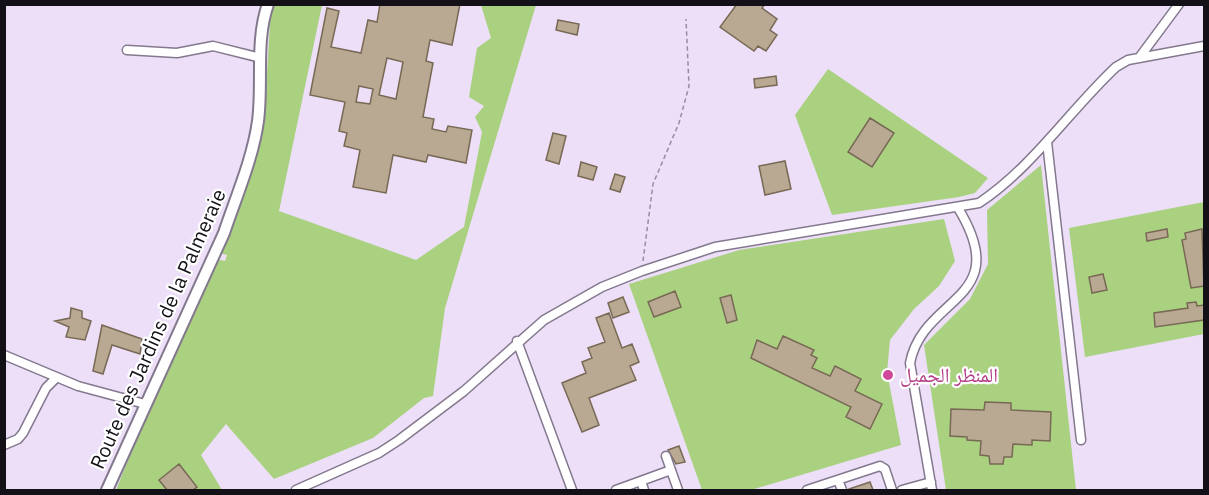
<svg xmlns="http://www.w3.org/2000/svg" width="1209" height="495" font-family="'IBM Plex Sans','Noto Naskh Arabic',sans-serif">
  <rect width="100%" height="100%" fill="#ecdff7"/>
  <path fill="#a9d180" d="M 271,5 L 322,5 L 279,211 L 416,260 L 464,227 L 482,132 L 475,117 L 484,106 L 469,97 L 477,48 L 491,38 L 481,5 L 536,5 L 445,308 L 433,396 L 424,398 L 373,438 L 274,479 L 226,424 L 201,455 L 222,490 L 116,490 L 162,376 L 167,373 L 189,310 L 215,259 L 225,261 L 227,255 L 219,253 L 233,227 L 234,212 L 264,126 Z
    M 828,69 L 988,178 L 975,193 L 959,197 L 832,215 L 795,115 Z
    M 1041,165 L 1076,490 L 946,490 L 924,345 L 970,299 L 988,264 L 987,210 Z
    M 1204,202 L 1204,334 L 1085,357 L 1069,228 Z
    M 944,219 L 955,261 L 939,286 L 914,309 L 890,340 L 887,372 L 901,445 L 751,490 L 702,490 L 629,284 L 739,250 Z"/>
  <path fill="#b9a993" stroke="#786955" stroke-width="1.5" fill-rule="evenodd" d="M 380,4 L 460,4 L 452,45 L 430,40 L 426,61 L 433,63 L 423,117 L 434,119 L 432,129 L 446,132 L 448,126 L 472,130 L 466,163 L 428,155 L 426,162 L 393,155 L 386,193 L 353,187 L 360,150 L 344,146 L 347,133 L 339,131 L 345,102 L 310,95 L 327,8 L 339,11 L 331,47 L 361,53 L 368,20 L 377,22 ZM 387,58 L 403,62 L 396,99 L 379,95 ZM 359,86 L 373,89 L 370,104 L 356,102 Z
    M 737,4 L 765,4 L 762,8 L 777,19 L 770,30 L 777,35 L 766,51 L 758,46 L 754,51 L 720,27 Z
    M 558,20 L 579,24 L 577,35 L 556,30 Z
    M 776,76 L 777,85 L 755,88 L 754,79 Z
    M 870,118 L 894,133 L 872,167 L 848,152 Z
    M 553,133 L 566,136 L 559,164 L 546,160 Z
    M 785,161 L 791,189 L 765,195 L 759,166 Z
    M 581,162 L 597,167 L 593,180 L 578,176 Z
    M 615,174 L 625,177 L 620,192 L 610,189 Z
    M 1167,229 L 1168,237 L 1147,241 L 1146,233 Z
    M 1202,229 L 1204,286 L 1191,288 L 1182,240 L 1186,239 L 1185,233 Z
    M 1103,274 L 1107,290 L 1092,293 L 1089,277 Z
    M 675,291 L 681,307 L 654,317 L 648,302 Z
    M 731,295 L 737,320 L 727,323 L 720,298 Z
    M 623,297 L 629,312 L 613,318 L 608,303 Z
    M 1196,302 L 1197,306 L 1204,305 L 1204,320 L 1155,327 L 1154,313 L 1188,308 L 1187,303 Z
    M 71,308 L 82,311 L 82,318 L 91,321 L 85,340 L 66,337 L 69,327 L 55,321 L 70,318 Z
    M 609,313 L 622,348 L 632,344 L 639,362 L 630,366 L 636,380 L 589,398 L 599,425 L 582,432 L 562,383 L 586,373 L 582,362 L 592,358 L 588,348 L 605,342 L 596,318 Z
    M 102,325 L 142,339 L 140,354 L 112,345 L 103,374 L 93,371 Z
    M 783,336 L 814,350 L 811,355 L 817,358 L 812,368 L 830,376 L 835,366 L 861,379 L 855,391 L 882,404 L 870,429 L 846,417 L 851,407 L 751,358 L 757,340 L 777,349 Z
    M 985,402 L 1011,403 L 1011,410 L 1051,412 L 1050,441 L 1032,440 L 1032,445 L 1013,444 L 1012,457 L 1004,457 L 1003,464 L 990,464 L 989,456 L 980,455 L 981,441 L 967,440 L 967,437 L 950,436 L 951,409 L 984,410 Z
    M 679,446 L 685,462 L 676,464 L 668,450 Z
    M 179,464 L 197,487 L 193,490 L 167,490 L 159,480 Z
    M 870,482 L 873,490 L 849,490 L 849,489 Z"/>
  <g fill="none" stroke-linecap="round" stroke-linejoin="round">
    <g stroke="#83788d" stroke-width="11">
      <path id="minor" d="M 127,50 L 177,53 L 213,46 L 261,58
        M 1139,58 L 1179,4
        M 1047,142 L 1081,440
        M 517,341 L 572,490
        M 4,355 L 78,386 L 145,404
        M 4,445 L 18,439 L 23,433 L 46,388 L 56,378
        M 666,456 L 678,490
        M 838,480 L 842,490
        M 641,481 L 644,490
        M 296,490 L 379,453 L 399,440 L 464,391 L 544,320 L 602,287 L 642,271 L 715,247 L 979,203 C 1033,167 1069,111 1116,67 L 1128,60 L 1204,46
        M 616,490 L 671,470
        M 807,490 L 880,466 L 885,469 L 892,490
        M 902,490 L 931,482
        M 932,490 L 910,363 C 923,295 1015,301 958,208"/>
    </g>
    <g stroke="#83788d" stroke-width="14">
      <path id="tertiary" d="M 107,490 L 224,233 C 236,197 253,158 258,121 C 263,83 255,41 268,4"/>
    </g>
    <path stroke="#968d9e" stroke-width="1.5" stroke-dasharray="4.5 3" stroke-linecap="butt" d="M 643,261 L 653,184 L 679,123 L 689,86 L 686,19"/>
    <use href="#minor" stroke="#fff" stroke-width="8"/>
    <use href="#tertiary" stroke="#fff" stroke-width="10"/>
  </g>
  <circle fill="#d1479c" stroke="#fff" stroke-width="2" cx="888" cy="375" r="6"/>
  <g text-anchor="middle" stroke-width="4.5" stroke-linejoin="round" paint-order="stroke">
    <g font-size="20" fill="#141018" stroke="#fff">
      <text transform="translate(158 329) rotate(-66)" y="7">Route des Jardins de la Palmeraie</text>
    </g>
    <g font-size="20" fill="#b23c85" stroke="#fff" text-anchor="start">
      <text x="900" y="382">المنظر الجميل</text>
    </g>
  </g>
  <rect width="1209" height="495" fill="none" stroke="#141018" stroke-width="12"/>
</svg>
